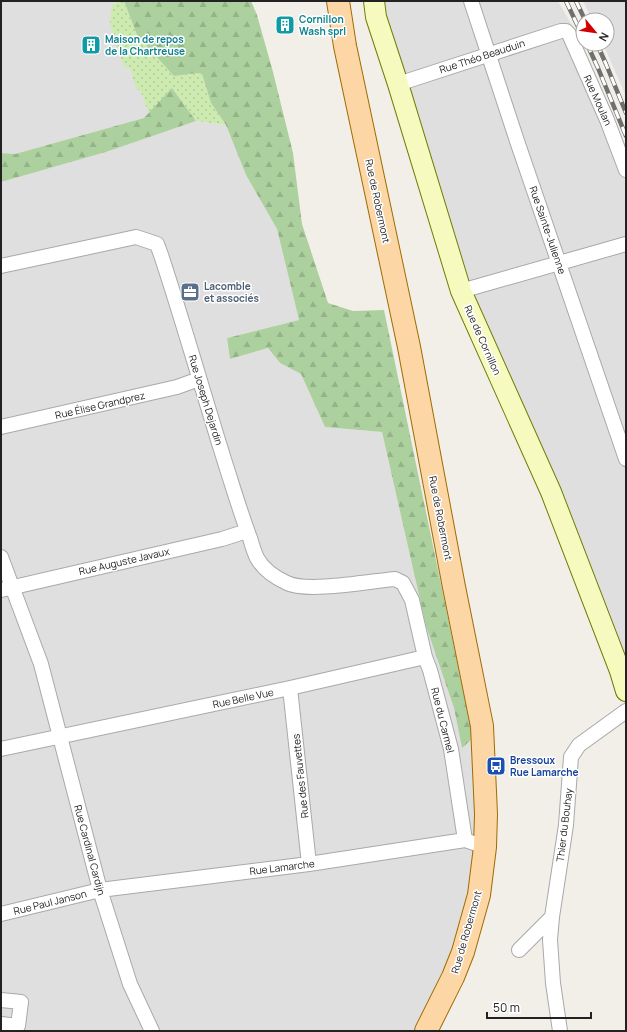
<svg xmlns="http://www.w3.org/2000/svg" width="627" height="1032" font-family="Manrope,sans-serif">
  <defs>
    <pattern id="grass-dots" width="8" height="8" patternUnits="userSpaceOnUse"><rect width="8" height="8" fill="#cdebb0"/><path d="M2 2h.1M6 6h.1" fill="none" stroke="#b0c997" stroke-width="1.8" stroke-linecap="round"/></pattern>
    <pattern id="forest-firs" width="22" height="20" patternUnits="userSpaceOnUse"><rect width="22" height="20" fill="#add19e"/><path d="M5 1l3.5 6h-7zM16 11l3.5 6h-7z" fill="#95b388"/></pattern>
  </defs>
  <rect width="100%" height="100%" fill="#f2efe9"/>
  <path fill="#e0dfdf" d="M 1,1 L 118,1 L 112,5 L 149,114 L 144,118 L 15,154 L 1,153 Z
    M 376,1 L 558,1 L 575,31 L 626,183 L 626,708 L 551,492 L 461,291 Z
    M 583,1 L 626,1 L 626,96 L 603,44 L 607,44 L 607,20 L 592,20 Z
    M 196,121 L 226,125 L 246,175 L 277,229 L 299,320 L 227,338 L 230,359 L 268,348 L 280,363 L 301,374 L 325,427 L 382,432 L 426,626 L 454,708 L 462,747 L 473,738 L 486,814 L 463,952 L 424,1031 L 1,1031 L 1,182 L 106,152 Z"/>
  <path fill="url(#grass-dots)" d="M 118,1 L 124,1 L 137,35 L 196,73 L 202,74 L 211,103 L 226,125 L 196,121 L 172,88 L 149,114 L 141,92 L 136,88 L 130,68 L 124,67 L 110,23 L 112,5 Z"/>
  <path fill="url(#forest-firs)" d="M 124,1 L 251,1 L 257,15 L 273,72 L 293,153 L 302,224 L 328,303 L 353,311 L 384,310 L 473,738 L 462,748 L 454,708 L 426,626 L 382,432 L 325,427 L 301,374 L 280,363 L 268,348 L 230,359 L 227,338 L 299,320 L 277,229 L 246,175 L 226,125 L 211,103 L 202,74 L 196,73 L 174,76 L 137,35 Z
    M 172,88 L 196,121 L 106,152 L 1,182 L 1,153 L 15,154 L 144,118 Z"/>
  <g fill="none" stroke-linecap="round" stroke-linejoin="round">
    <g stroke="#a9a9a9" stroke-width="16">
      <path id="minor" d="M 471,1 L 517,141 L 626,459
        M 398,84 L 561,31 L 566,31 L 569,34 L 607,120 L 626,170
        M 1,266 L 136,237 L 157,244 L 161,255 C 185,327 205,400 228,472 C 235,494 242,517 250,538 C 252,545 254,552 257,558 C 263,569 276,578 287,583 C 307,593 371,581 395,579 L 403,583 L 412,600 L 425,657 L 430,670 L 451,749 L 465,840 L 485,847
        M 461,291 L 626,244
        M 1,427 L 177,387 L 199,379
        M 1,557 L 41,664 L 100,890 L 130,984 L 152,1031
        M 1,590 L 222,539 L 247,531
        M 290,688 L 309,864
        M 1,749 L 290,688 L 425,657
        M 1,914 L 100,890 L 309,864 L 465,840
        M 519,950 L 552,917
        M 1,1000 L 21,1002 L 18,1026 L 1,1024
        M 560,1031 L 553,983 L 550,940 L 552,917 L 566,825 L 571,757 L 579,745 L 626,711"/>
    </g>
    <g stroke="#707d05" stroke-width="22">
      <path id="secondary" d="M 374,1 L 376,17 L 398,84 L 461,291 L 551,492 L 620,671 L 626,691"/>
    </g>
    <g stroke="#a06b00" stroke-width="24">
      <path id="primary" d="M 338,1 L 345,46 L 409,347 L 454,587 L 482,726 L 486,814 L 485,847 L 479,895 L 463,952 L 453,977 L 426,1031"/>
    </g>
    <use href="#minor" stroke="#fff" stroke-width="14"/>
    <use href="#secondary" stroke="#f7fabf" stroke-width="20"/>
    <use href="#primary" stroke="#fcd6a4" stroke-width="22"/>
    <g stroke="#707070" stroke-width="4.5">
      <path id="rail" d="M 566,1 L 583,37
        M 576,1 L 585,20
        M 587,44 L 598,68 L 626,136
        M 597,44 L 606,64 L 626,113"/>
    </g>
    <use href="#rail" stroke="#fff" stroke-width="3" stroke-dasharray="9" stroke-linecap="butt"/>
  </g>
  <defs>
    <g id="building-square" transform="scale(1)"><rect x="-9" y="-9" width="18" height="18" rx="4" fill="#0f9aa8" stroke="#fff"/><path d="M-4-6H4V6H1V3H-1V6H-4ZM-2.5-4.3h1.7v1.8h-1.7ZM.8-4.3h1.7v1.8H.8ZM-2.5-1h1.7V.8h-1.7ZM.8-1h1.7V.8H.8Z" fill="#fff"/></g>
    <g id="office-square" transform="scale(1)"><rect x="-9" y="-9" width="18" height="18" rx="4" fill="#5c6f8a" stroke="#fff"/><path d="M-6-3h4V-5.5h4V-3h4V5H-6ZM-1-4.5V-3h2v-1.5ZM-6 0V1H6V0Z" fill="#fff"/></g>
    <g id="bus-square" transform="scale(1)"><rect x="-9" y="-9" width="18" height="18" rx="4" fill="#1a4fb4" stroke="#fff"/><path d="M-5-6H5V4H4V6H2V4H-2V6H-4V4H-5ZM-3.5-4V0h7V-4ZM-3.5 1.2v1.5H-2V1.2ZM2 1.2v1.5H3.5V1.2Z" fill="#fff"/></g>
  </defs>
  <g fill-rule="evenodd">
    <use href="#building-square" x="285" y="25"/>
    <use href="#building-square" x="91" y="45"/>
    <use href="#office-square" x="190" y="292"/>
    <use href="#bus-square" x="496" y="766"/>
  </g>
  <g text-anchor="middle" stroke-width="3" stroke-linejoin="round" paint-order="stroke">
    <g font-size="10" font-weight="bold" fill="#0d838f" stroke="#fff" text-anchor="start">
      <text x="299" y="23">Cornillon<tspan x="299" dy="12">Wash sprl</tspan></text>
      <text x="105" y="43">Maison de repos<tspan x="105" dy="12">de la Chartreuse</tspan></text>
    </g>
    <g font-size="10" fill="#222" stroke="#fff">
      <text transform="translate(482 56) rotate(-18)" y="4">Rue Théo Beauduin</text>
      <text transform="translate(598 100) rotate(66)" y="4">Rue Moulan</text>
      <text transform="translate(378 201) rotate(78)" y="4">Rue de Robermont</text>
      <text transform="translate(548 230) rotate(71)" y="4">Rue Sainte-Julienne</text>
      <text transform="translate(483 340) rotate(66)" y="4">Rue de Cornillon</text>
      <text transform="translate(206 400) rotate(73)" y="4">Rue Joseph Dejardin</text>
      <text transform="translate(100 405) rotate(-13)" y="4">Rue Élise Grandprez</text>
      <text transform="translate(441 518) rotate(79)" y="4">Rue de Robermont</text>
      <text transform="translate(124 561) rotate(-13)" y="4">Rue Auguste Javaux</text>
      <text transform="translate(243 698) rotate(-12)" y="4">Rue Belle Vue</text>
      <text transform="translate(443 720) rotate(76)" y="4">Rue du Carmel</text>
      <text transform="translate(300 776) rotate(-96)" y="4">Rue des Fauvettes</text>
      <text transform="translate(564 825) rotate(-83)" y="4">Thier du Bouhay</text>
      <text transform="translate(90 850) rotate(75)" y="4">Rue Cardinal Cardijn</text>
      <text transform="translate(282 867) rotate(-7)" y="4">Rue Lamarche</text>
      <text transform="translate(50 902) rotate(-14)" y="4">Rue Paul Janson</text>
      <text transform="translate(466 932) rotate(-74)" y="4">Rue de Robermont</text>
    </g>
    <g font-size="10" font-weight="bold" fill="#4e5e75" stroke="#fff" text-anchor="start">
      <text x="204" y="290">Lacomble<tspan x="204" dy="12">et associés</tspan></text>
    </g>
    <g font-size="10" font-weight="bold" fill="#164399" stroke="#fff" text-anchor="start">
      <text x="510" y="764">Bressoux<tspan x="510" dy="12">Rue Lamarche</tspan></text>
    </g>
  </g>
  <rect width="627" height="1032" fill="none" stroke="#222222" stroke-width="4"/>
  <g transform="translate(595 32) rotate(119)"><circle r="19" fill="#ffffff" stroke="#a7a7a7"/>
  <path d="M0-3L7 15L0 10L-7 15Z" fill="#d40000"/>
  <text y="-6" font-size="11" font-weight="bold" text-anchor="middle" fill="#222222">N</text>
  </g>
  <path d="M487 1012v6h104v-6" fill="none" stroke="#222222" stroke-width="2"/>
  <text x="493" y="1012" font-size="12" fill="#222222" stroke="#ffffff" stroke-width="3" paint-order="stroke">50 m</text>
</svg>
